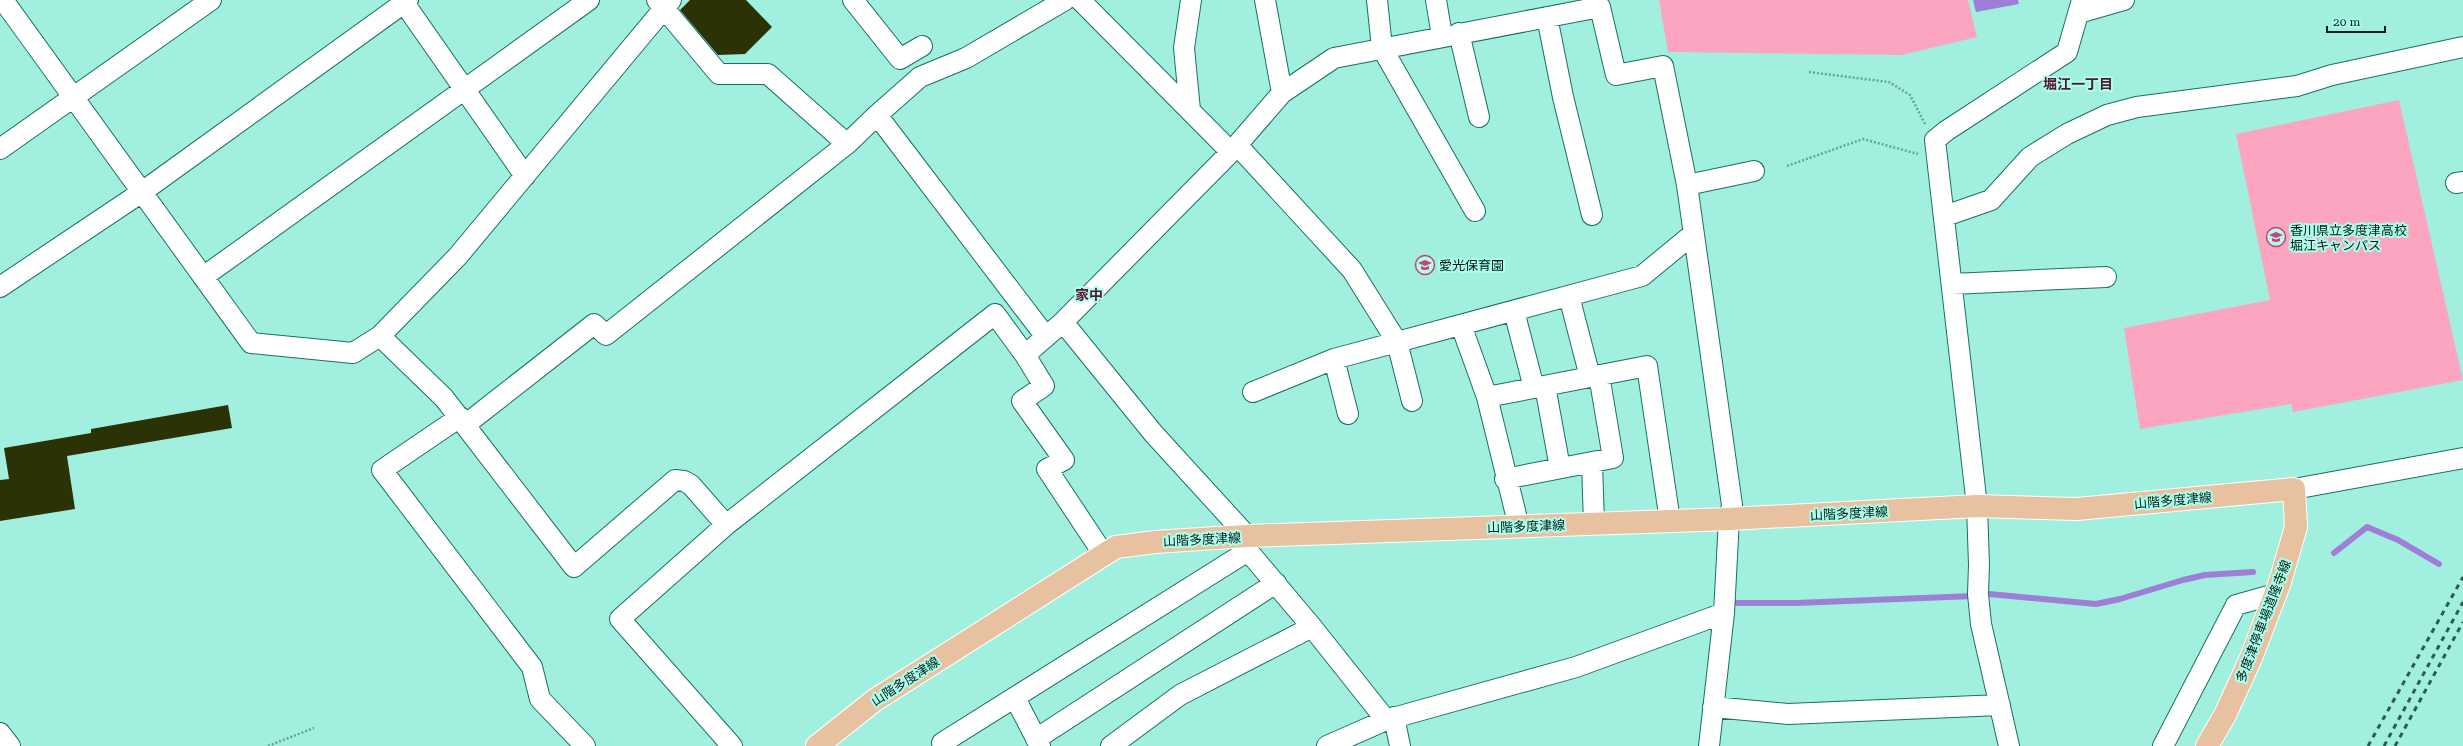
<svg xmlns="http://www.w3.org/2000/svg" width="2463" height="746" font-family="'Roboto Serif','Noto Sans JP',serif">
  <rect width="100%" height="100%" fill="#a1f0df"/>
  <path fill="#fca5c0" d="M 1659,0 L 1968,0 L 1977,37 L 1902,55 L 1668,52 Z
    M 2399,100 L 2463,380 L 2293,412 L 2291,404 L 2140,429 L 2124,328 L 2270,300 L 2236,134 Z"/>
  <path fill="#9e7ed6" d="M 1973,0 L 2018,0 L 2019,4 L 1976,12 Z"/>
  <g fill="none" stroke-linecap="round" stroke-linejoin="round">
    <path stroke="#9e7ed6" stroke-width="6" d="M 2334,553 L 2367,527 L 2398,540 L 2439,564
      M 1989,594 L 2096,604 L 2120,599 L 2183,580 L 2205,575 L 2253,572
      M 1731,603 L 1796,603 L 1974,596"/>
  </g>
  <path fill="#2b3306" d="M 690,0 L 746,0 L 772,27 L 745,54 L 718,55 L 680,10 Z
    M 228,405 L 232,428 L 67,456 L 75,509 L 0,521 L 0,480 L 9,479 L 4,448 L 91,433 L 91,429 Z"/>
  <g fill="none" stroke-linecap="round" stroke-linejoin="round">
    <g stroke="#197062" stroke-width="22">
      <path id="minor" d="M 3,0 L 251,343 L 353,353 L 380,336
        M 402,0 L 525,176
        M 657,0 L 719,74 L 768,74 L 847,144 L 877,115 L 1046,337
        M 671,0 L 458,256 L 380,336 L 444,398 L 574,567 L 675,480 L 684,481 L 691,485 L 726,525
        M 853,0 L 900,59 L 922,46
        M 1080,0 L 1231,152
        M 1265,0 L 1282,93
        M 1377,0 L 1382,48 L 1475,211
        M 1436,0 L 1442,36
        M 2079,13 L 2124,0
        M 1547,17 L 1563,97 L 1592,215
        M 1459,33 L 1479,117
        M 1190,110 L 1184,48 L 1191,0
        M 877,115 L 920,77 L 966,58 L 1065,0
        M 1237,145 L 1352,270 L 1397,342 L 1412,401
        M 0,149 L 211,0
        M 2456,183 L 2463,182
        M 1687,185 L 1754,171
        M 1945,216 L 1991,200 L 2030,157 L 2067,134 L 2107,115 L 2137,107 L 2297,86 L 2332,75 L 2463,47
        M 203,277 L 589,0
        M 1952,284 L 2106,277
        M 0,287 L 142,192 L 408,0
        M 1569,296 L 1590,377
        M 1514,311 L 1534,388
        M 1063,322 L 1153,433 L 1247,536 L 1248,551 L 1312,627 L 1386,720 L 1576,667 L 1724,613
        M 1461,325 L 1487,397 L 1519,527
        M 1025,355 L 1044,386 L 1022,401 L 1064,460 L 1047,469 L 1104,555
        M 1334,359 L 1348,414
        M 1545,386 L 1560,468
        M 1253,392 L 1334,359 L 1642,276 L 1693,234
        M 1487,397 L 1647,366 L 1670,521
        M 460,417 L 382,470 L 532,667 L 540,699 L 585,746
        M 465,425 L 594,324 L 606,335 L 847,144
        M 1592,462 L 1594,524
        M 1505,479 L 1613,458 L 1599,375
        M 2294,489 L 2463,458
        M 1015,698 L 1040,746
        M 1713,707 L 1788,714 L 2000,705
        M 1394,717 L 1400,746
        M 0,733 L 10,746
        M 1036,739 L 1276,583
        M 942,743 L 1248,551
        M 732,746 L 620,619 L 726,525 L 995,314 L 1025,355 L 1063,322 L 1231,152 L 1282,93 L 1334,58 L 1600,7 L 1616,75 L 1663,66 L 1687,185 L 1732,505 L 1729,519 L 1724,613 L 1709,746
        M 1111,746 L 1180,695 L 1312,627
        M 1327,746 L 1386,720
        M 2009,746 L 1981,624 L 1978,594 L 1979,565 L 1977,506 L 1935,140 L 1946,131 L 2067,52 L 2082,0
        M 2163,746 L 2236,605 L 2275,594"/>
    </g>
    <g stroke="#fff" stroke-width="24">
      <path id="major" d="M 817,746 L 875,700 L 1116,547 L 1155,542 L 1247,536 L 1729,519 L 1977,506 L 2077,509 L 2294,489 L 2296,527 L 2280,582 L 2251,658 L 2225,715 L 2207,746"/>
    </g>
    <path stroke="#66a396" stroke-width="2.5" stroke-dasharray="2 2" stroke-linecap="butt" d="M 1809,72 L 1889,82 L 1910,95 L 1925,124
      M 1787,166 L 1863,139 L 1918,154
      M 268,746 L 314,728"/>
    <use href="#minor" stroke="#fff" stroke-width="20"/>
    <use href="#major" stroke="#e8c1a1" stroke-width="22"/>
    <path stroke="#2f5b52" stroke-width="3" stroke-dasharray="5 5" stroke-linecap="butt" d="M 2368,746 L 2463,577
      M 2384,746 L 2463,602
      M 2395,746 L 2463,622"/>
  </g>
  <defs>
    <g id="school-ring" transform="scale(1)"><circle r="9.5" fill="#aefeec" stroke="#cb4179" stroke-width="1.5"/><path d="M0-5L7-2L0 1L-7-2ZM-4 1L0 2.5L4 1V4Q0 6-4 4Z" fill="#cb4179"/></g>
  </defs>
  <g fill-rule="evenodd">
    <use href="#school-ring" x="2276" y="237"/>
    <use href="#school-ring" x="1425" y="265"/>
  </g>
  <g text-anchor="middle" stroke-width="4" stroke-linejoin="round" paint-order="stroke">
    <g font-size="13" fill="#001d17" stroke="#aefeec" text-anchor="start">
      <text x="2290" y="235">香川県立多度津高校<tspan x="2290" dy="15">堀江キャンパス</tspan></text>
      <text x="1439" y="270">愛光保育園</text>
    </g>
    <g font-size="13" fill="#001d17" stroke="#aefeec">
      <text transform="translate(2173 500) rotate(-5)" y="5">山階多度津線</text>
      <text transform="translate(1849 513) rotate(-3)" y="5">山階多度津線</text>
      <text transform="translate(1526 526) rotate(-2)" y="5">山階多度津線</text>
      <text transform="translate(1202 539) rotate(-3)" y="5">山階多度津線</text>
      <text transform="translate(2263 621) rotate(-69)" y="5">多度津停車場道隆寺線</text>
      <text transform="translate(905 681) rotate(-33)" y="5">山階多度津線</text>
    </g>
    <g font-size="14" font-weight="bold" fill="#571531" stroke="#aefeec">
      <text x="2078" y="89">堀江一丁目</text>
      <text x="1089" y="300">家中</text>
    </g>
  </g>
  <path d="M2327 26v6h58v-6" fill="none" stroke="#001d17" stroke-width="2"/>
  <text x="2333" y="26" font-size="12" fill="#001d17" stroke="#aefeec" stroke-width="3" paint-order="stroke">20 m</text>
</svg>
